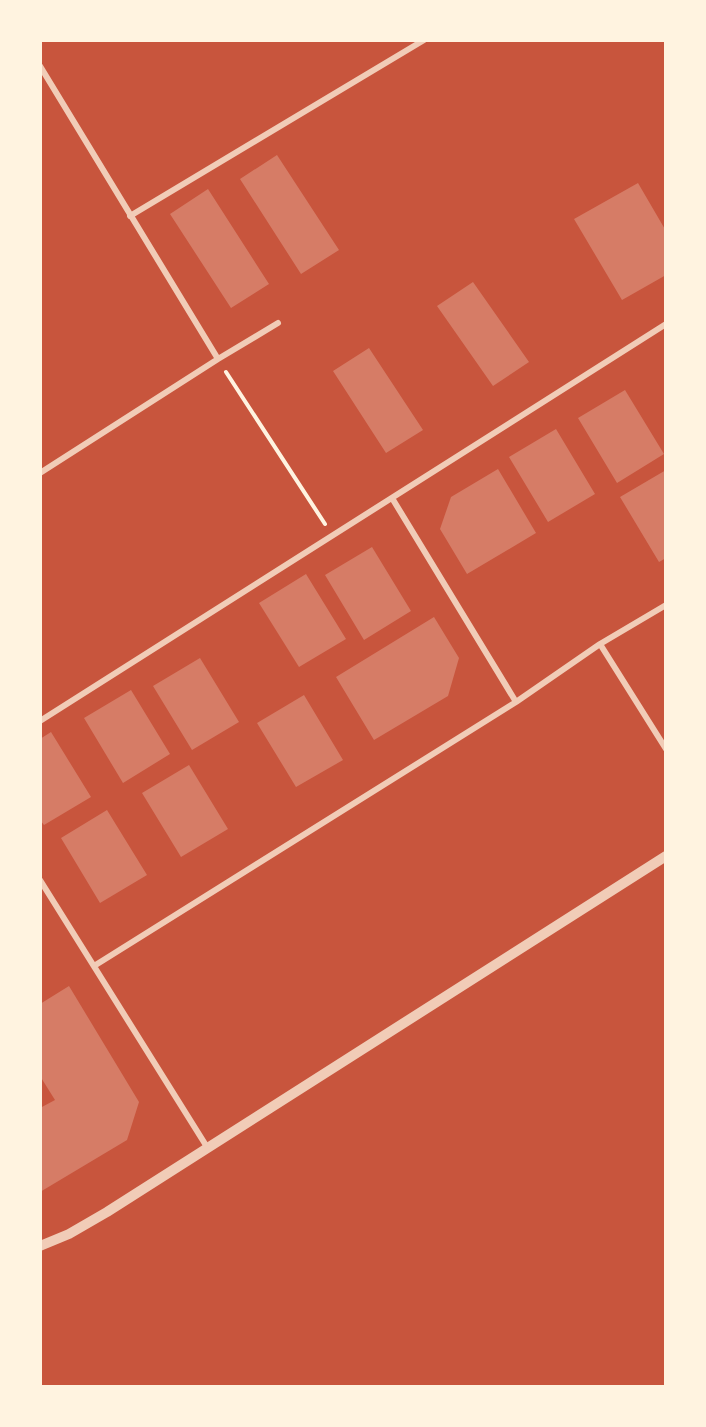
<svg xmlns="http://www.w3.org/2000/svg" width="706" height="1427" font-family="'Titillium Web',sans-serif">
  <rect width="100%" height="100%" fill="#c8553d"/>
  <path fill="#d67c66" d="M 277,155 L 339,250 L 301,274 L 240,179 Z
    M 638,183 L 666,231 L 666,275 L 622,300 L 574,219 Z
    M 208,189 L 269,284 L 231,308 L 170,214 Z
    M 473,282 L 529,362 L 493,386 L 437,306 Z
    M 369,348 L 423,430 L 386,453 L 333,371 Z
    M 625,390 L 664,454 L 617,483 L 578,418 Z
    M 556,429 L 595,494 L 548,522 L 509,457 Z
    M 498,469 L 536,533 L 467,574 L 440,529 L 451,497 Z
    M 666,470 L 666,558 L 659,562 L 620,497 Z
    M 372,547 L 411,611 L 364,640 L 325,575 Z
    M 306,574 L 346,639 L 299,667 L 259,603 Z
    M 434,617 L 459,658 L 448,696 L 374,740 L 336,677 Z
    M 200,658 L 239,722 L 192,750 L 153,686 Z
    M 131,690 L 170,754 L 123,783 L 84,718 Z
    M 304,695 L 343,760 L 296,787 L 257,723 Z
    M 51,732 L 91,797 L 44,825 L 40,820 L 40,739 Z
    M 189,765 L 228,829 L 181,857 L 142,793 Z
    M 107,810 L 147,875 L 100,903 L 61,838 Z
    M 69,986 L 139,1102 L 127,1140 L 40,1192 L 40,1108 L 55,1100 L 40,1076 L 40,1004 Z"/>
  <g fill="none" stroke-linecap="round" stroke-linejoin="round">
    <path stroke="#fff3e0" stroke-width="4" d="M 226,372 L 325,524"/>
    <path stroke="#f1ccb7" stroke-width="6" d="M 40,66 L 218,359
      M 130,216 L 424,40
      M 40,473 L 218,359 L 278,323
      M 392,498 L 516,702
      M 600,644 L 666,749
      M 40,721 L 666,324
      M 40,880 L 207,1147
      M 94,966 L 516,702 L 600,644 L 666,605"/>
    <path stroke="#f1ccb7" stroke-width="10" d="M 40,1246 L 69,1234 L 107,1212 L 666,856"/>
  </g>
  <rect width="706" height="1427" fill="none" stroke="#fff3e0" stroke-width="84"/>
</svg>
